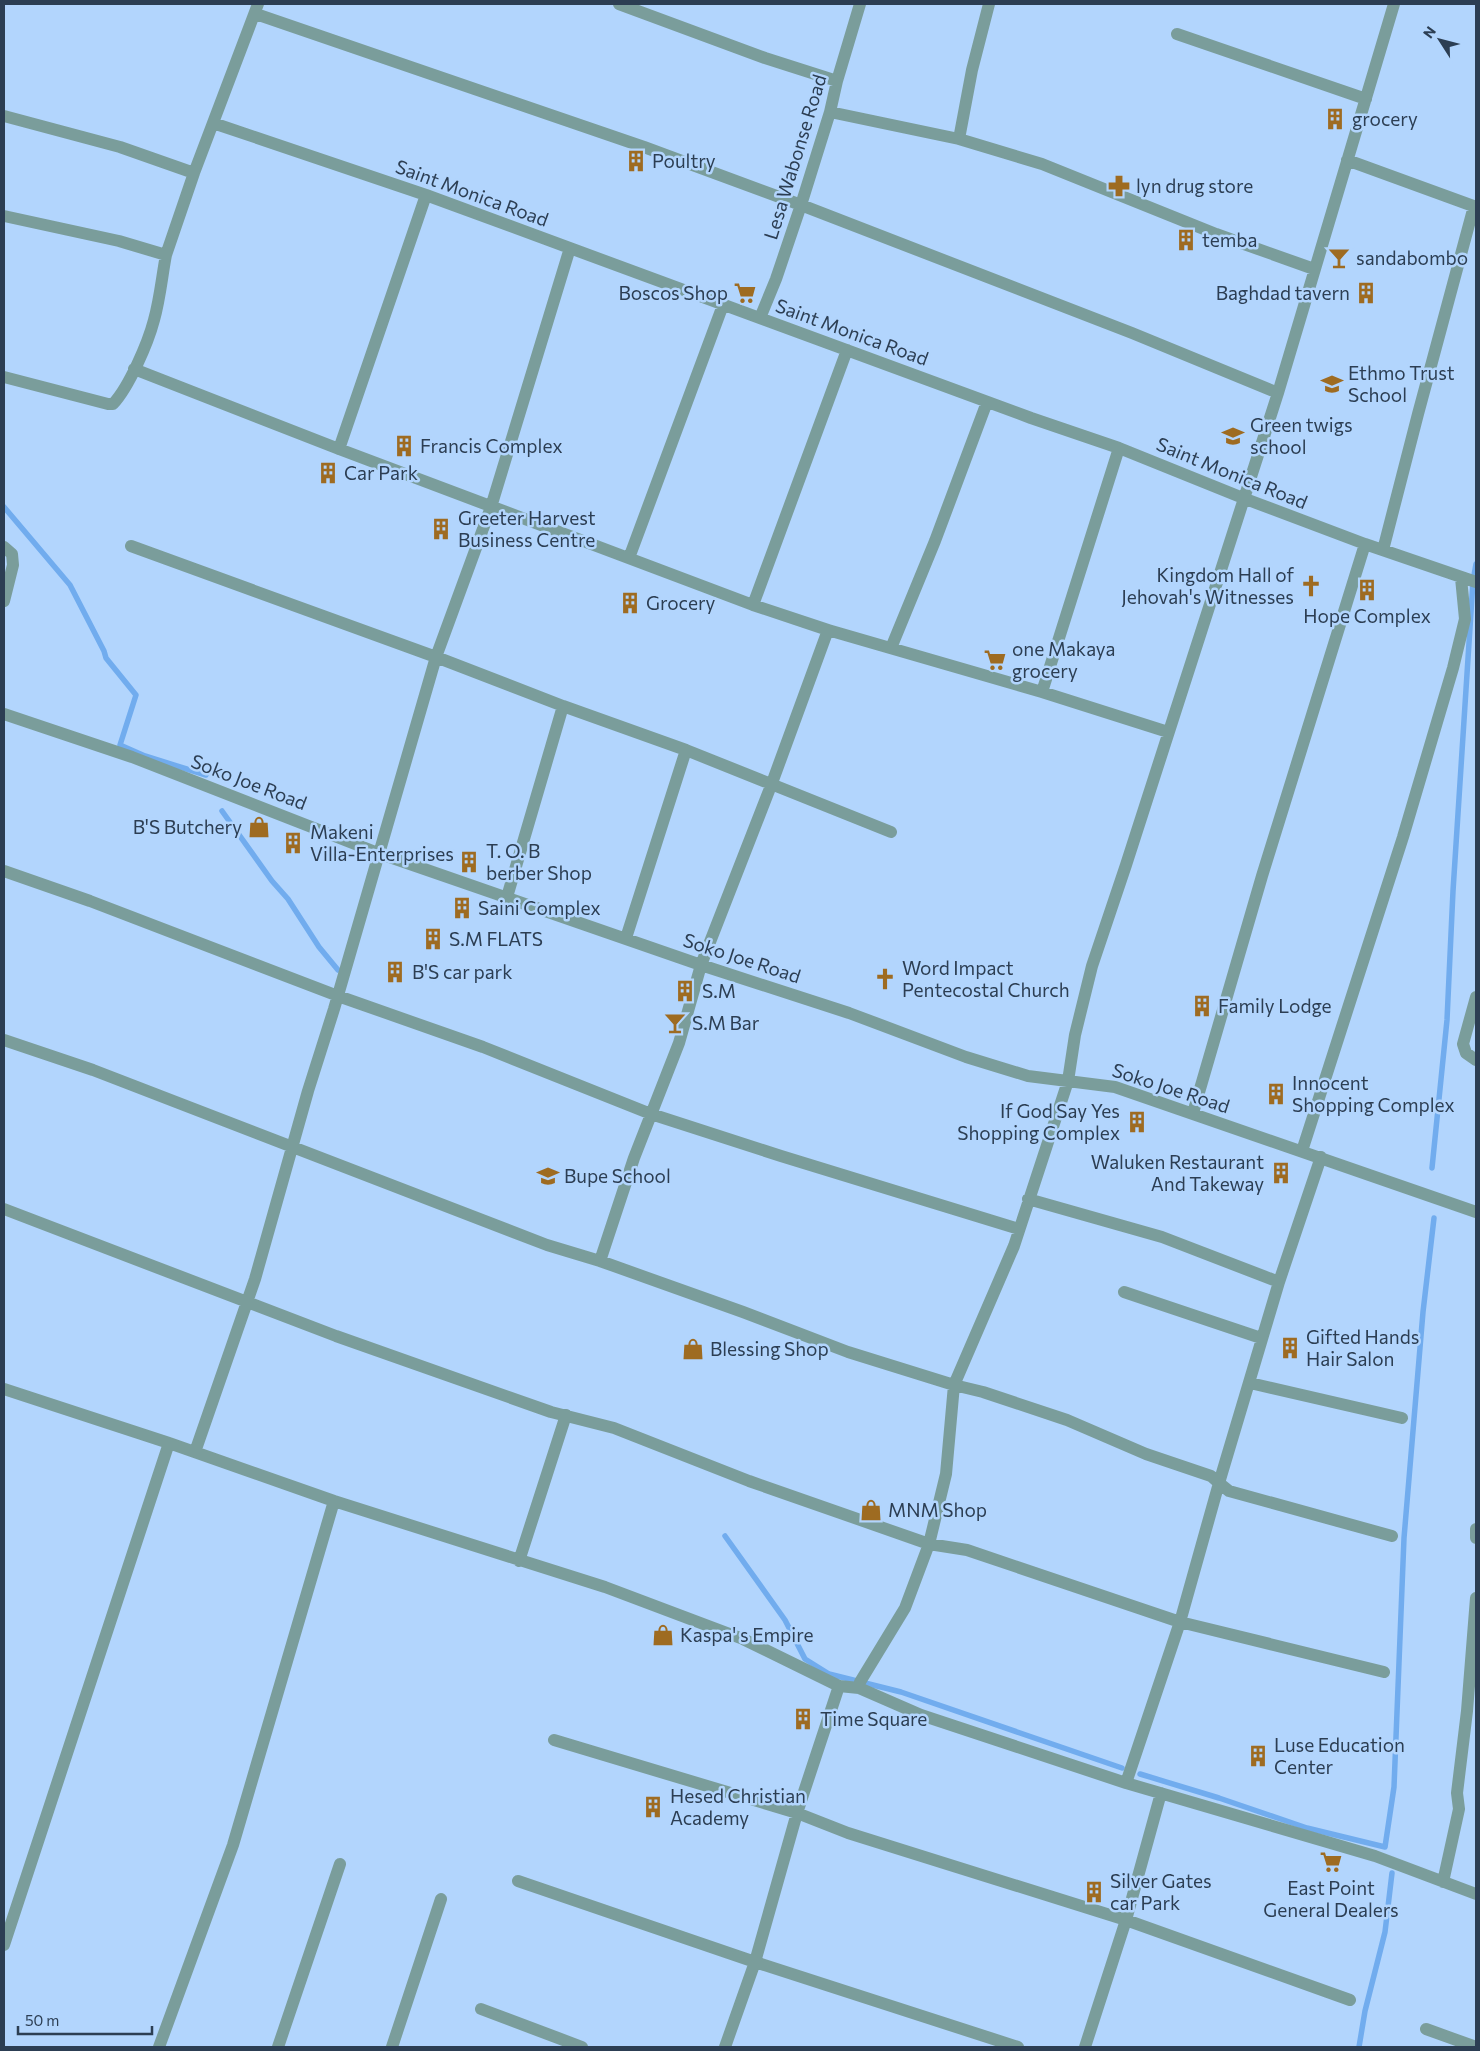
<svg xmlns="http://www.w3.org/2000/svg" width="1480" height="2051" font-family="Commissioner,sans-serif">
  <rect width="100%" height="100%" fill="#b2d5fd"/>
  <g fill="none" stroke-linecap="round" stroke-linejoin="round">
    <path stroke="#71acee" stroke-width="5.5" d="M 4,507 L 70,585 L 104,651 L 106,658 L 136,695 L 120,745 L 145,756 L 206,775
      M 222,811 L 272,881 L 288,899 L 319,947 L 338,970
      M 1432,1168 L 1447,1020 L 1453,891 L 1473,581 L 1476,564
      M 725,1536 L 785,1620 L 805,1659 L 829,1674 L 901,1692 L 1122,1768
      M 1140,1774 L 1219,1798 L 1307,1828 L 1385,1847 L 1394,1787 L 1404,1538 L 1423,1312 L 1434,1218
      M 1359,2047 L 1365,2011 L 1385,1932 L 1392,1873"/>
    <path stroke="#7a9d9b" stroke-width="12" d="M 619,4 L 765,58 L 837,81
      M 256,14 L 644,147 L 801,205 L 1132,333 L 1278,393
      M 1177,34 L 1366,99
      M 830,112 L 959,139 L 1042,164 L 1216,234 L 1314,269
      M 4,116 L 120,147 L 194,173
      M 213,123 L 426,195 L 1031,418 L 1119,448 L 1243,498 L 1365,544 L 1476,582
      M 959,139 L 972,70 L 989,4
      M 1347,160 L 1476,207
      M 4,216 L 119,241 L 166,255 L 194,173 L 258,4
      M 760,318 L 776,279 L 801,205 L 830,112 L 837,81 L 860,4
      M 134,369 L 339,449 L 753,605 L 828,630 L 1042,692 L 1168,732
      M 4,377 L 108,404 L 113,404 C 129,387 148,343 154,320 C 160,299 162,276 166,255
      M 339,449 L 426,195
      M 131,546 L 436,657 L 563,706 L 686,750 L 626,938
      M 4,547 L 12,554 L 13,565 L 4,601
      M 1383,550 L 1418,414 L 1474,206
      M 629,558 L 723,305
      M 753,605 L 847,350
      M 828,630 L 772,783 L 701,965 L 679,1043 L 634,1158 L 600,1261 L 743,1312 L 848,1352 L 954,1385 L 983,1392 L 1067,1420 L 1146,1454 L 1211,1476 L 1219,1483 L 1180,1622 L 1126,1783
      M 891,648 L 935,541 L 987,402
      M 1042,692 L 1119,448
      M 4,714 L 132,757 L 378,853 L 701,965 L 849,1013 L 966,1057 L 1028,1076 L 1115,1087 L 1476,1212
      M 686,750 L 891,832
      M 4,871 L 90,901 L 338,996 L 483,1047 L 651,1114 L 781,1156 L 1019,1229
      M 507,897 L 563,706
      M 1476,997 L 1463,1044 L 1466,1053 L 1476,1060
      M 4,1040 L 93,1070 L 547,1245 L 600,1261
      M 1193,1113 L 1262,876 L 1365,544
      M 1302,1151 L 1403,837 L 1453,668 L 1465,619 L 1461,578
      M 1321,1157 L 1279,1282 L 1219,1483 L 1229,1491 L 1392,1536
      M 1028,1199 L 1162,1237 L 1279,1282
      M 4,1209 L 336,1336 L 551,1412 L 614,1428 L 749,1481 L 929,1544 L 967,1550 L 1180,1622 L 1384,1672
      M 1124,1292 L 1261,1338
      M 1250,1383 L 1402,1418
      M 4,1389 L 169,1443 L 334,1501 L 605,1587 L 743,1639 L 839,1686 L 859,1688 L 921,1715 L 1126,1783 L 1375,1856 L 1476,1894
      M 195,1452 L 255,1279 L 308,1091 L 334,1009 L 436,657 L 491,507 L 570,248
      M 1476,1529 L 1476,1538
      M 519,1561 L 566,1415
      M 859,1688 L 860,1682 L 905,1608 L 929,1544 L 946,1474 L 954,1385 L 1014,1246 L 1068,1081 L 1075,1035 L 1092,966 L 1126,865 L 1278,393 L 1394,4
      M 554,1740 L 797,1813 L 848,1833 L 1126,1920 L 1350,2000
      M 518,1881 L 755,1962 L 1018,2047
      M 1443,1882 L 1459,1809 L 1457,1793 L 1467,1711 L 1476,1598
      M 4,1945 L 169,1443
      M 481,2009 L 582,2047
      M 1426,2029 L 1476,2047
      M 159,2047 L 233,1845 L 334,1501
      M 278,2047 L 340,1864
      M 392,2047 L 441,1899
      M 725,2047 L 755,1962 L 797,1813 L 839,1686
      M 1085,2047 L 1126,1920 L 1161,1793"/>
  </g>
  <defs>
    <g id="building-bare" transform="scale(1.725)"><path d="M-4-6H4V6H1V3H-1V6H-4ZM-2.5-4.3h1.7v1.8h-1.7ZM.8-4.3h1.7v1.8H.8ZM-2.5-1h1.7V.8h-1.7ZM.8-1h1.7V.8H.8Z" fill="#9e6b21" stroke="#b2d5fd" stroke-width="2.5" paint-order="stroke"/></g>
    <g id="pharmacy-bare" transform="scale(1.725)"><path d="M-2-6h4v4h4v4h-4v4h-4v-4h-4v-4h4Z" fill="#9e6b21" stroke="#b2d5fd" stroke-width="2.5" paint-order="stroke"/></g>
    <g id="bar-bare" transform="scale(1.725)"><path d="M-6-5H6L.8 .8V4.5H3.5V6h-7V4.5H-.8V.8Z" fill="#9e6b21" stroke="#b2d5fd" stroke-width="2.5" paint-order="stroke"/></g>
    <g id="supermarket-bare" transform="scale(1.725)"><path d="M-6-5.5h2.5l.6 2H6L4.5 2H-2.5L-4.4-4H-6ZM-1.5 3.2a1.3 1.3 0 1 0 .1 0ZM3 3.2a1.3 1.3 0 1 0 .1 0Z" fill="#9e6b21" stroke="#b2d5fd" stroke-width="2.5" paint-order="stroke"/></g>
    <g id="school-bare" transform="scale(1.725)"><path d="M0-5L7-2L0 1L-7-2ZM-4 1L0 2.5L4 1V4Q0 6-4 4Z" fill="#9e6b21" stroke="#b2d5fd" stroke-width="2.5" paint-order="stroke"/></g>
    <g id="church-bare" transform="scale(1.725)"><path d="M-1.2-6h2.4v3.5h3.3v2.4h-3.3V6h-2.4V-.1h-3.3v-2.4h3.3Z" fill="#9e6b21" stroke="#b2d5fd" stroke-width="2.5" paint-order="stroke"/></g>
    <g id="shop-bare" transform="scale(1.725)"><path d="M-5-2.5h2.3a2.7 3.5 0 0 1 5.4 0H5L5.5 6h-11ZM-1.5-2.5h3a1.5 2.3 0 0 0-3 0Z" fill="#9e6b21" stroke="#b2d5fd" stroke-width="2.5" paint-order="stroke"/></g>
  </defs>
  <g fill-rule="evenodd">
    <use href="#building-bare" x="1335" y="119"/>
    <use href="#building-bare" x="636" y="161"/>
    <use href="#pharmacy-bare" x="1119" y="186"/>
    <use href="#building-bare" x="1186" y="240"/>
    <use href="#bar-bare" x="1339" y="258"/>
    <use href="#supermarket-bare" x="745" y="293"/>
    <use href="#building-bare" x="1366" y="293"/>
    <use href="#school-bare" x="1332" y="384"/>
    <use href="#school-bare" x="1233" y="436"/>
    <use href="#building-bare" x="404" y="446"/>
    <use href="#building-bare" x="328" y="473"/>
    <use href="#building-bare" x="441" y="529"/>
    <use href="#church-bare" x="1311" y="586"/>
    <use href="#building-bare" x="1367" y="590"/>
    <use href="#building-bare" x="630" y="603"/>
    <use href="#supermarket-bare" x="995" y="660"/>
    <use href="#shop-bare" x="259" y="827"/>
    <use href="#building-bare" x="293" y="843"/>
    <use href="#building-bare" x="469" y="862"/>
    <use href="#building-bare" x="462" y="908"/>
    <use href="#building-bare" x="433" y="939"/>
    <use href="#building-bare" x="395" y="972"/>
    <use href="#church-bare" x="885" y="979"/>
    <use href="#building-bare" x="685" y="991"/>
    <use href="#building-bare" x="1202" y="1006"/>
    <use href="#bar-bare" x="675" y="1023"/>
    <use href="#building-bare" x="1276" y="1094"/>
    <use href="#building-bare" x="1137" y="1122"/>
    <use href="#building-bare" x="1281" y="1173"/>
    <use href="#school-bare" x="548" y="1176"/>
    <use href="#building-bare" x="1290" y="1348"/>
    <use href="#shop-bare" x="693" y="1349"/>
    <use href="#shop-bare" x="871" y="1510"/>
    <use href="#shop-bare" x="663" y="1635"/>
    <use href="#building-bare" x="803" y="1719"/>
    <use href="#building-bare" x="1258" y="1756"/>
    <use href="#building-bare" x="653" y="1807"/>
    <use href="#supermarket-bare" x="1331" y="1862"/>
    <use href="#building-bare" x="1094" y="1892"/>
  </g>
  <g text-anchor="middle" stroke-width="5" stroke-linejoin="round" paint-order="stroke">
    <g font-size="19" fill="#2c3e53" stroke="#b2d5fd" text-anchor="start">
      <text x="1352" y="126">grocery</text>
      <text x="652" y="168">Poultry</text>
      <text x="1136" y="193">lyn drug store</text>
      <text x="1202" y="247">temba</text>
      <text x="1356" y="265">sandabombo</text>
      <text x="728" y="300" text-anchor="end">Boscos Shop</text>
      <text x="1350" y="300" text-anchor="end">Baghdad tavern</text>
      <text x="1348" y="380">Ethmo Trust<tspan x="1348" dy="22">School</tspan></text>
      <text x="1250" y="432">Green twigs<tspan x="1250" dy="22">school</tspan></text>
      <text x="420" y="453">Francis Complex</text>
      <text x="344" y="480">Car Park</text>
      <text x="458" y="525">Greeter Harvest<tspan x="458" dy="22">Business Centre</tspan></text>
      <text x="1294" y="582" text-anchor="end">Kingdom Hall of<tspan x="1294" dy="22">Jehovah's Witnesses</tspan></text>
      <text x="646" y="610">Grocery</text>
      <text x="1367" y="623" text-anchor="middle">Hope Complex</text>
      <text x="1012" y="656">one Makaya<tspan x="1012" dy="22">grocery</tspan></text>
      <text x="242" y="834" text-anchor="end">B'S Butchery</text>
      <text x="310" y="839">Makeni<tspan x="310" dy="22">Villa-Enterprises</tspan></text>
      <text x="486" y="858">T. O. B<tspan x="486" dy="22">berber Shop</tspan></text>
      <text x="478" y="915">Saini Complex</text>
      <text x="449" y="946">S.M FLATS</text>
      <text x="902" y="975">Word Impact<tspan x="902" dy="22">Pentecostal Church</tspan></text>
      <text x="412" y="979">B'S car park</text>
      <text x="702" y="998">S.M</text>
      <text x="1218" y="1013">Family Lodge</text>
      <text x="692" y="1030">S.M Bar</text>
      <text x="1292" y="1090">Innocent<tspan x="1292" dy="22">Shopping Complex</tspan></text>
      <text x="1120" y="1118" text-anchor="end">If God Say Yes<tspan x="1120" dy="22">Shopping Complex</tspan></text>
      <text x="1264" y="1169" text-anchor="end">Waluken Restaurant<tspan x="1264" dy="22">And Takeway</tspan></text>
      <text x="564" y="1183">Bupe School</text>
      <text x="1306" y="1344">Gifted Hands<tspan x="1306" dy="22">Hair Salon</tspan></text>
      <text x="710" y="1356">Blessing Shop</text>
      <text x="888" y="1517">MNM Shop</text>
      <text x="680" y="1642">Kaspa' s Empire</text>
      <text x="820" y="1726">Time Square</text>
      <text x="1274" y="1752">Luse Education<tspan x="1274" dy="22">Center</tspan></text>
      <text x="670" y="1803">Hesed Christian<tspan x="670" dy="22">Academy</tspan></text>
      <text x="1110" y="1888">Silver Gates<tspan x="1110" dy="22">car Park</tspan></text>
      <text x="1331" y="1895" text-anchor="middle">East Point<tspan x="1331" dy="22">General Dealers</tspan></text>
    </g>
    <g font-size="19" fill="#2c3e53" stroke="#b2d5fd">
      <text transform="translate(795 157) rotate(-73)" y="7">Lesa Wabonse Road</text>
      <text transform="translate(472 193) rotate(20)" y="7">Saint Monica Road</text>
      <text transform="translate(852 332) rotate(20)" y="7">Saint Monica Road</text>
      <text transform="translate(1232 473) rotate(22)" y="7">Saint Monica Road</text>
      <text transform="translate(249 782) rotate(21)" y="7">Soko Joe Road</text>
      <text transform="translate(742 958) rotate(18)" y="7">Soko Joe Road</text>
      <text transform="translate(1171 1088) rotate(18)" y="7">Soko Joe Road</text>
    </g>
  </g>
  <rect width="1480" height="2051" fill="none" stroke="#2c3e53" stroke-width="10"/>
  <g transform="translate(1440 40) rotate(306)" stroke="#b2d5fd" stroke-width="4" paint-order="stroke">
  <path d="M0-4L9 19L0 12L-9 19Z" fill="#2c3e53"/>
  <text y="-8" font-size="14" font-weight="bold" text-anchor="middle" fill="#2c3e53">N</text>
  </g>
  <path d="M18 2026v8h134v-8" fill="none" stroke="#2c3e53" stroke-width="2.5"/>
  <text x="25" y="2026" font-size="15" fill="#2c3e53" stroke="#b2d5fd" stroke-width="4" paint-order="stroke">50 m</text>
</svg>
